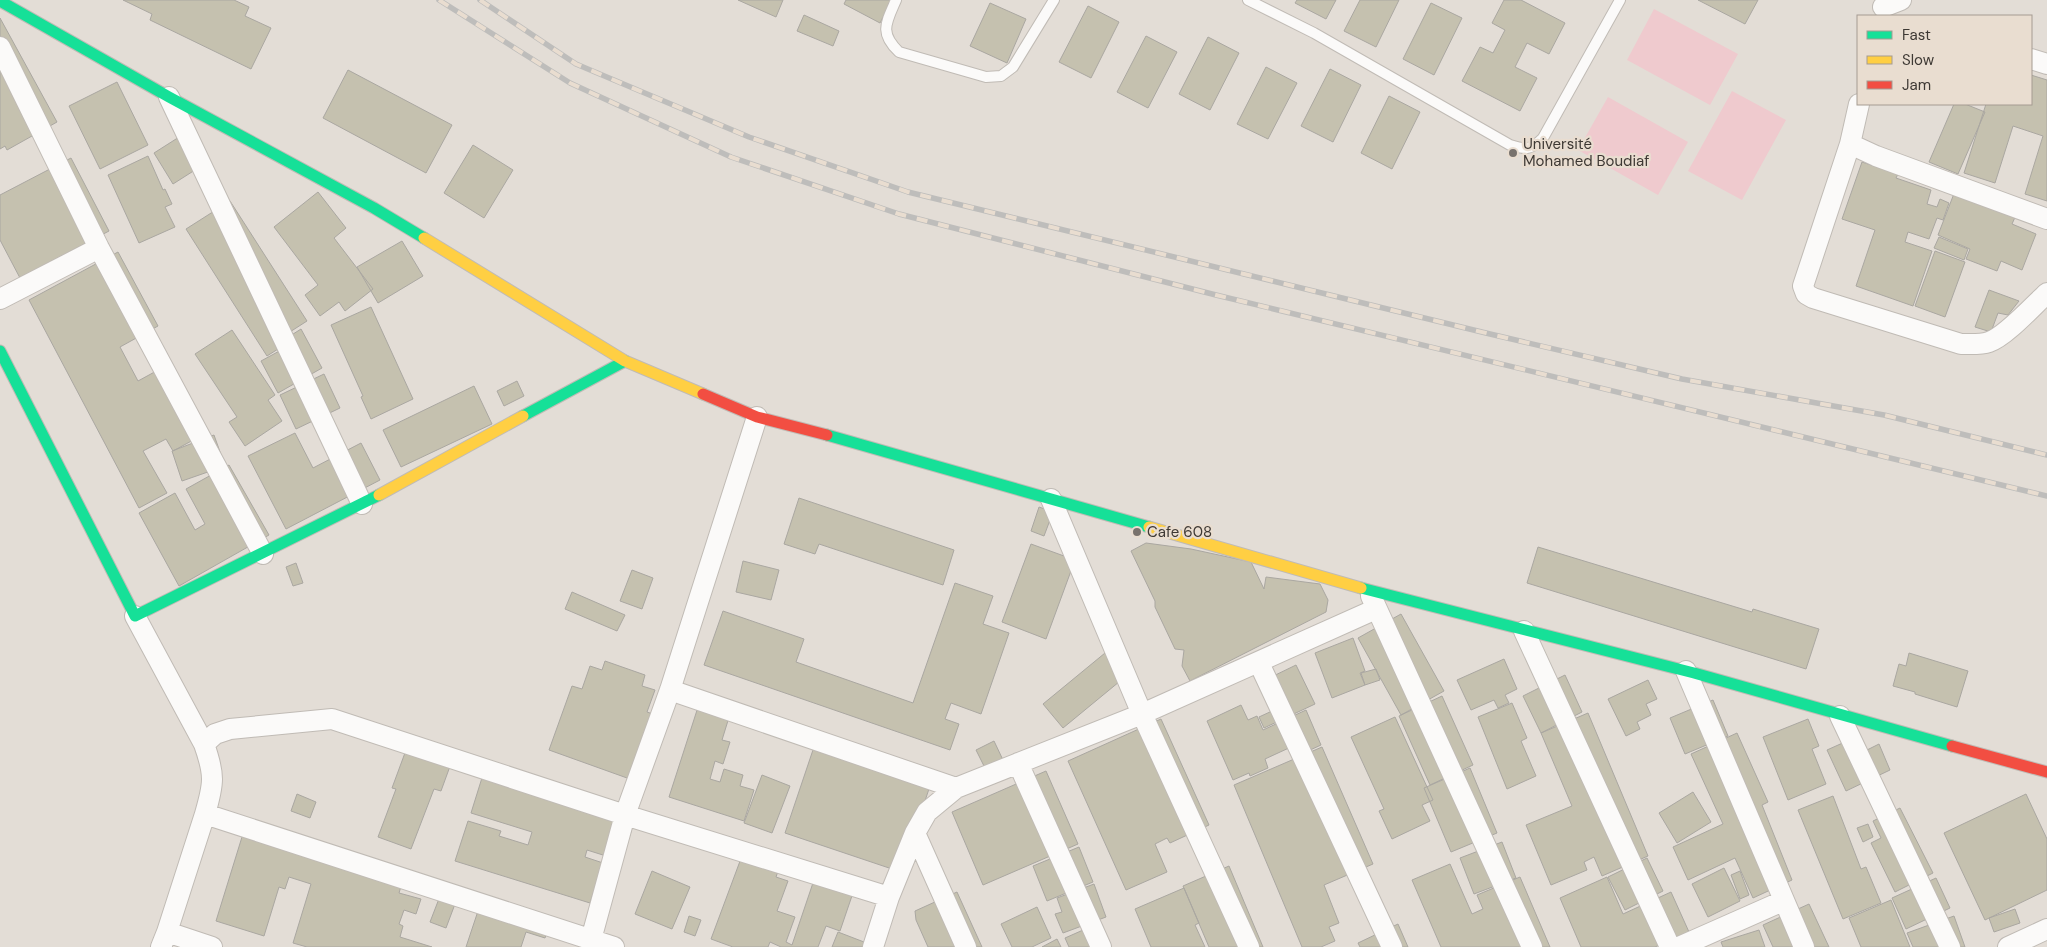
<svg xmlns="http://www.w3.org/2000/svg" width="2047" height="947" font-family="'DM Sans',sans-serif">
  <rect width="100%" height="100%" fill="#e3ddd6"/>
  <path fill="#efcace" d="M 1654,9 L 1738,54 L 1710,105 L 1627,60 Z
    M 1732,91 L 1786,120 L 1742,200 L 1688,171 Z
    M 1608,97 L 1688,142 L 1658,195 L 1578,150 Z"/>
  <path fill="#c5c1af" stroke="#aaa7a1" d="M 123,0 L 234,0 L 249,7 L 245,16 L 271,28 L 251,69 L 150,20 L 152,14 Z
    M 738,0 L 783,0 L 776,17 Z
    M 846,0 L 892,0 L 880,23 L 844,4 Z
    M 1297,0 L 1336,0 L 1326,19 L 1295,3 Z
    M 1360,0 L 1399,0 L 1376,47 L 1344,31 Z
    M 1504,0 L 1521,0 L 1565,23 L 1549,54 L 1527,43 L 1515,67 L 1537,78 L 1520,111 L 1462,81 L 1480,47 L 1493,53 L 1505,30 L 1492,23 Z
    M 1698,0 L 1758,0 L 1745,24 Z
    M 990,3 L 1026,19 L 1007,63 L 970,46 Z
    M 1431,3 L 1462,18 L 1434,75 L 1403,59 Z
    M 1088,6 L 1119,22 L 1091,78 L 1059,62 Z
    M 804,15 L 839,31 L 833,46 L 797,31 Z
    M 0,18 L 57,122 L 7,150 L 5,146 L 0,149 Z
    M 1146,36 L 1177,52 L 1148,108 L 1117,92 Z
    M 1208,37 L 1239,53 L 1210,110 L 1179,94 Z
    M 1266,67 L 1297,83 L 1268,139 L 1237,124 Z
    M 1330,69 L 1361,85 L 1333,142 L 1301,126 Z
    M 348,70 L 452,125 L 426,173 L 323,118 Z
    M 2031,75 L 2047,80 L 2047,201 L 2025,194 L 2043,136 L 2013,126 L 1995,183 L 1964,173 L 1986,104 L 2031,104 Z
    M 117,82 L 148,145 L 100,169 L 69,106 Z
    M 1389,96 L 1420,112 L 1392,169 L 1361,153 Z
    M 1954,104 L 1965,104 L 1985,112 L 1958,174 L 1929,162 Z
    M 187,132 L 206,163 L 173,184 L 154,153 Z
    M 473,145 L 513,170 L 484,218 L 444,193 Z
    M 148,156 L 163,190 L 165,189 L 172,204 L 165,207 L 175,227 L 139,243 L 108,175 Z
    M 71,158 L 109,231 L 20,278 L 0,240 L 0,195 Z
    M 1862,162 L 1898,174 L 1896,178 L 1931,190 L 1927,204 L 1937,207 L 1940,199 L 1949,203 L 1943,220 L 1937,218 L 1929,239 L 1908,232 L 1905,242 L 1932,251 L 1913,306 L 1856,286 L 1875,230 L 1842,219 Z
    M 1955,191 L 2016,215 L 2012,224 L 2036,234 L 2022,270 L 2001,261 L 1997,271 L 1966,259 L 1970,249 L 1938,235 Z
    M 318,192 L 346,228 L 334,238 L 373,289 L 345,311 L 339,302 L 320,316 L 305,295 L 318,285 L 274,227 Z
    M 230,201 L 307,321 L 282,337 L 286,344 L 267,356 L 186,229 Z
    M 1939,237 L 1968,249 L 1964,260 L 1934,248 Z
    M 402,241 L 423,276 L 378,303 L 357,267 Z
    M 1935,251 L 1965,262 L 1945,317 L 1915,306 Z
    M 118,252 L 158,326 L 120,347 L 138,381 L 171,363 L 208,432 L 173,451 L 166,439 L 143,451 L 167,493 L 139,508 L 29,300 Z
    M 1989,290 L 2019,301 L 2008,315 L 1998,313 L 1991,332 L 1975,327 Z
    M 371,307 L 413,399 L 371,419 L 361,397 L 363,396 L 331,325 Z
    M 301,329 L 322,368 L 278,393 L 261,361 L 294,343 L 290,336 Z
    M 232,330 L 275,395 L 268,400 L 282,421 L 245,446 L 229,422 L 237,417 L 195,354 Z
    M 324,374 L 340,408 L 296,429 L 280,395 Z
    M 517,381 L 524,396 L 504,406 L 497,391 Z
    M 474,386 L 492,424 L 401,467 L 383,430 Z
    M 295,433 L 313,468 L 361,443 L 380,480 L 286,529 L 248,456 Z
    M 214,435 L 225,466 L 182,481 L 172,451 Z
    M 229,465 L 269,535 L 179,586 L 139,513 L 175,493 L 195,530 L 205,524 L 186,489 Z
    M 799,498 L 954,550 L 943,585 L 819,544 L 815,554 L 784,544 Z
    M 1039,507 L 1053,512 L 1044,536 L 1031,531 Z
    M 1146,543 L 1191,549 L 1251,562 L 1264,589 L 1266,577 L 1320,584 L 1328,600 L 1326,612 L 1190,681 L 1182,666 L 1184,650 L 1175,649 L 1155,607 L 1155,601 L 1131,551 Z
    M 1031,544 L 1075,560 L 1046,639 L 1002,622 Z
    M 1538,547 L 1752,612 L 1753,609 L 1819,629 L 1806,669 L 1527,583 Z
    M 743,561 L 779,570 L 771,600 L 736,592 Z
    M 296,563 L 303,583 L 293,586 L 286,567 Z
    M 632,570 L 653,578 L 642,609 L 620,601 Z
    M 955,583 L 993,596 L 983,624 L 1009,633 L 981,714 L 951,703 L 945,719 L 959,724 L 950,750 L 704,665 L 723,611 L 804,639 L 796,662 L 913,703 Z
    M 572,592 L 625,615 L 617,631 L 565,609 Z
    M 1401,614 L 1444,691 L 1401,715 L 1358,638 Z
    M 1353,638 L 1365,671 L 1360,673 L 1365,685 L 1332,698 L 1315,653 Z
    M 1105,653 L 1125,677 L 1063,728 L 1043,704 Z
    M 1909,653 L 1968,671 L 1957,707 L 1915,694 L 1915,692 L 1893,686 L 1899,664 L 1906,666 Z
    M 1504,659 L 1517,689 L 1505,695 L 1509,703 L 1498,708 L 1494,700 L 1471,710 L 1457,680 Z
    M 605,661 L 645,675 L 642,686 L 655,690 L 647,712 L 664,718 L 641,783 L 549,750 L 572,686 L 582,689 L 590,666 L 602,670 Z
    M 1296,665 L 1315,704 L 1264,728 L 1259,717 L 1272,711 L 1259,683 Z
    M 1376,669 L 1380,680 L 1365,685 L 1361,673 Z
    M 1565,675 L 1582,712 L 1541,733 L 1523,696 Z
    M 1648,680 L 1657,699 L 1646,704 L 1651,715 L 1637,722 L 1640,729 L 1626,736 L 1608,699 Z
    M 1442,696 L 1473,765 L 1430,785 L 1399,716 Z
    M 1713,700 L 1728,736 L 1685,754 L 1670,718 Z
    M 1512,703 L 1527,738 L 1521,741 L 1536,776 L 1507,789 L 1478,717 Z
    M 699,704 L 730,714 L 722,740 L 730,742 L 723,764 L 715,761 L 710,779 L 720,782 L 724,769 L 743,775 L 740,786 L 754,790 L 744,821 L 669,797 Z
    M 1241,705 L 1248,720 L 1257,716 L 1263,730 L 1306,710 L 1321,745 L 1295,757 L 1291,747 L 1265,759 L 1268,768 L 1250,776 L 1249,773 L 1233,780 L 1207,721 Z
    M 1588,713 L 1648,856 L 1602,876 L 1594,857 L 1584,862 L 1587,870 L 1551,885 L 1526,825 L 1572,806 L 1541,733 Z
    M 1395,717 L 1433,800 L 1422,805 L 1430,821 L 1392,839 L 1379,811 L 1384,809 L 1351,737 Z
    M 1161,719 L 1209,825 L 1170,843 L 1167,838 L 1155,844 L 1167,872 L 1126,890 L 1068,761 Z
    M 1808,719 L 1819,746 L 1812,749 L 1826,784 L 1788,800 L 1763,737 Z
    M 1737,733 L 1768,802 L 1762,805 L 1792,880 L 1753,898 L 1735,858 L 1688,880 L 1673,847 L 1723,824 L 1691,754 Z
    M 1856,737 L 1863,752 L 1879,744 L 1890,770 L 1846,791 L 1827,750 Z
    M 817,738 L 933,777 L 901,872 L 785,833 Z
    M 994,741 L 1003,760 L 985,768 L 976,750 Z
    M 409,742 L 453,758 L 441,791 L 434,789 L 411,849 L 378,837 L 396,789 L 392,788 Z
    M 1322,747 L 1373,864 L 1324,885 L 1339,923 L 1329,927 L 1335,941 L 1321,947 L 1302,947 L 1234,785 Z
    M 486,765 L 637,812 L 622,861 L 587,850 L 585,857 L 603,863 L 590,903 L 455,861 L 468,821 L 501,831 L 499,836 L 528,845 L 532,832 L 471,813 Z
    M 1470,768 L 1497,833 L 1451,852 L 1424,788 Z
    M 1046,771 L 1078,844 L 983,885 L 952,812 Z
    M 762,775 L 790,786 L 772,833 L 744,823 Z
    M 1693,792 L 1711,822 L 1677,843 L 1659,813 Z
    M 297,794 L 316,802 L 310,818 L 291,811 Z
    M 2026,794 L 2047,839 L 2047,890 L 1985,920 L 1944,833 Z
    M 1833,796 L 1861,869 L 1866,867 L 1881,903 L 1843,919 L 1798,810 Z
    M 1900,808 L 1933,873 L 1895,892 L 1871,843 L 1881,838 L 1873,821 Z
    M 246,824 L 405,873 L 399,893 L 421,899 L 416,914 L 404,910 L 399,924 L 403,926 L 400,937 L 432,947 L 307,947 L 293,943 L 311,884 L 289,877 L 285,889 L 279,887 L 264,936 L 216,921 Z
    M 1868,824 L 1873,837 L 1863,842 L 1857,828 Z
    M 1502,842 L 1516,878 L 1474,894 L 1460,858 Z
    M 746,845 L 783,857 L 776,877 L 788,881 L 777,911 L 795,917 L 786,942 L 792,945 L 817,871 L 856,884 L 840,931 L 826,926 L 818,947 L 781,947 L 770,942 L 768,947 L 733,947 L 711,939 Z
    M 1079,847 L 1093,882 L 1047,901 L 1033,866 Z
    M 1647,858 L 1663,891 L 1625,910 L 1608,877 Z
    M 1450,864 L 1472,914 L 1483,909 L 1477,895 L 1520,877 L 1550,947 L 1441,947 L 1412,880 Z
    M 1229,866 L 1263,947 L 1209,947 L 1183,886 Z
    M 1724,868 L 1740,901 L 1708,917 L 1692,884 Z
    M 652,871 L 690,887 L 672,929 L 635,914 Z
    M 1740,871 L 1749,895 L 1740,899 L 1731,875 Z
    M 1607,877 L 1623,914 L 1671,892 L 1689,932 L 1655,947 L 1581,947 L 1560,898 Z
    M 1936,878 L 1950,908 L 1906,929 L 1892,898 Z
    M 1094,884 L 1106,917 L 1063,933 L 1055,914 L 1062,912 L 1057,898 Z
    M 1184,888 L 1199,923 L 1195,925 L 1205,947 L 1151,947 L 1135,909 Z
    M 442,891 L 458,896 L 446,928 L 430,922 Z
    M 957,892 L 982,947 L 928,947 L 916,920 L 915,911 Z
    M 483,896 L 552,918 L 545,938 L 526,932 L 521,947 L 466,947 Z
    M 1891,900 L 1910,947 L 1861,947 L 1849,918 Z
    M 1809,904 L 1829,947 L 1773,947 L 1763,925 Z
    M 1037,907 L 1051,938 L 1032,947 L 1012,947 L 1001,924 Z
    M 2015,909 L 2020,923 L 1994,932 L 1989,918 Z
    M 689,916 L 701,920 L 695,936 L 684,932 Z
    M 1954,916 L 1965,947 L 1913,947 L 1907,933 Z
    M 1099,923 L 1110,947 L 1069,947 L 1065,938 Z
    M 1398,924 L 1408,947 L 1360,947 L 1358,943 Z
    M 1759,930 L 1765,947 L 1723,947 L 1721,942 Z
    M 838,932 L 877,947 L 832,947 Z
    M 1057,939 L 1061,947 L 1042,947 Z"/>
  <g fill="none" stroke-linecap="round" stroke-linejoin="round">
    <g stroke="#c0bbb5" stroke-width="12">
      <path id="lane" d="M 896,0 C 886,23 879,33 899,52 L 986,77 L 1001,76 L 1013,67 L 1054,0
        M 1248,0 L 1314,33 L 1510,145 C 1526,150 1531,150 1543,138 L 1620,0"/>
    </g>
    <g stroke="#c0bbb5" stroke-width="22">
      <path id="street" d="M 1883,7 L 1901,0
        M 0,47 L 99,248 L 263,554
        M 2031,59 L 2047,64
        M 169,97 L 362,504
        M 1859,104 L 1850,144 L 1803,286 L 1806,294 L 1813,298 L 1961,344 C 1971,344 1980,345 1989,342 C 2005,337 2034,305 2047,293
        M 1850,144 L 1876,156 L 2047,219
        M 0,299 L 99,248
        M 1051,499 L 1142,714 L 1249,947
        M 1371,596 L 1532,947
        M 135,616 L 204,744
        M 1524,631 L 1670,947
        M 1259,663 L 1392,947
        M 1686,671 L 1804,947
        M 670,690 L 956,788
        M 1840,716 L 1950,947
        M 1018,763 L 1101,947
        M 205,814 C 214,783 215,775 204,744 L 215,734 L 230,729 L 332,719 L 625,815 L 889,897
        M 915,833 L 966,947
        M 167,932 L 205,814 L 614,947
        M 161,947 L 167,932 L 212,947
        M 589,947 L 625,815 L 670,690 L 757,417
        M 873,947 L 889,897 L 915,833 L 927,812 L 956,788 L 1142,714 L 1376,609
        M 1679,947 L 1783,901
        M 2008,947 L 2047,929"/>
    </g>
    <g stroke="#c0bbb5" stroke-width="13">
      <path id="fast" d="M 0,1 L 169,97 L 374,208 L 424,238
        M 0,351 L 135,616 L 379,495
        M 523,416 L 625,361
        M 827,435 L 1149,527
        M 1361,588 L 1694,673 L 1952,746"/>
    </g>
    <g stroke="#c0bbb5" stroke-width="13">
      <path id="slow" d="M 424,238 L 625,361 L 703,394
        M 379,495 L 523,416
        M 1149,527 L 1361,588"/>
    </g>
    <g stroke="#c0bbb5" stroke-width="13">
      <path id="jam" d="M 703,394 L 757,417 L 827,435
        M 1952,746 L 2047,772"/>
    </g>
    <use href="#lane" stroke="#fbfaf9" stroke-width="10"/>
    <use href="#street" stroke="#fbfaf9" stroke-width="20"/>
    <use href="#fast" stroke="#16e098" stroke-width="11"/>
    <use href="#slow" stroke="#ffcf43" stroke-width="11"/>
    <use href="#jam" stroke="#f24e42" stroke-width="11"/>
    <g stroke="#bebdbb" stroke-width="5.5">
      <path id="rail" d="M 439,0 L 570,83 L 731,157 L 899,214 L 1216,295 L 2047,496
        M 480,0 L 576,64 L 749,137 L 908,192 L 1490,334 L 1682,379 L 1884,415 L 2047,455"/>
    </g>
    <use href="#rail" stroke="#e9ddd0" stroke-width="4" stroke-dasharray="11" stroke-linecap="butt"/>
  </g>
  <g fill="#78726d" stroke="#e9ddd0" stroke-width="2">
    <circle cx="1513" cy="153" r="5"/>
    <circle cx="1137" cy="532" r="5"/>
  </g>
  <g text-anchor="middle" stroke-width="4.5" stroke-linejoin="round" paint-order="stroke">
    <g font-size="15" fill="#3e3934" stroke="#e9ddd0" text-anchor="start">
      <text x="1523" y="149">Université<tspan x="1523" dy="17">Mohamed Boudiaf</tspan></text>
      <text x="1147" y="537">Cafe 608</text>
    </g>
  </g>
  <rect x="1857" y="15" width="175" height="90" fill="#e9ddd0" stroke="#a59b92"/>
  <rect x="1867" y="31" width="25" height="8" fill="#16e098" stroke="#a59b92"/>
  <text x="1902" y="40" font-size="15" fill="#3e3934">Fast</text>
  <rect x="1867" y="56" width="25" height="8" fill="#ffcf43" stroke="#a59b92"/>
  <text x="1902" y="65" font-size="15" fill="#3e3934">Slow</text>
  <rect x="1867" y="81" width="25" height="8" fill="#f24e42" stroke="#a59b92"/>
  <text x="1902" y="90" font-size="15" fill="#3e3934">Jam</text>
</svg>
